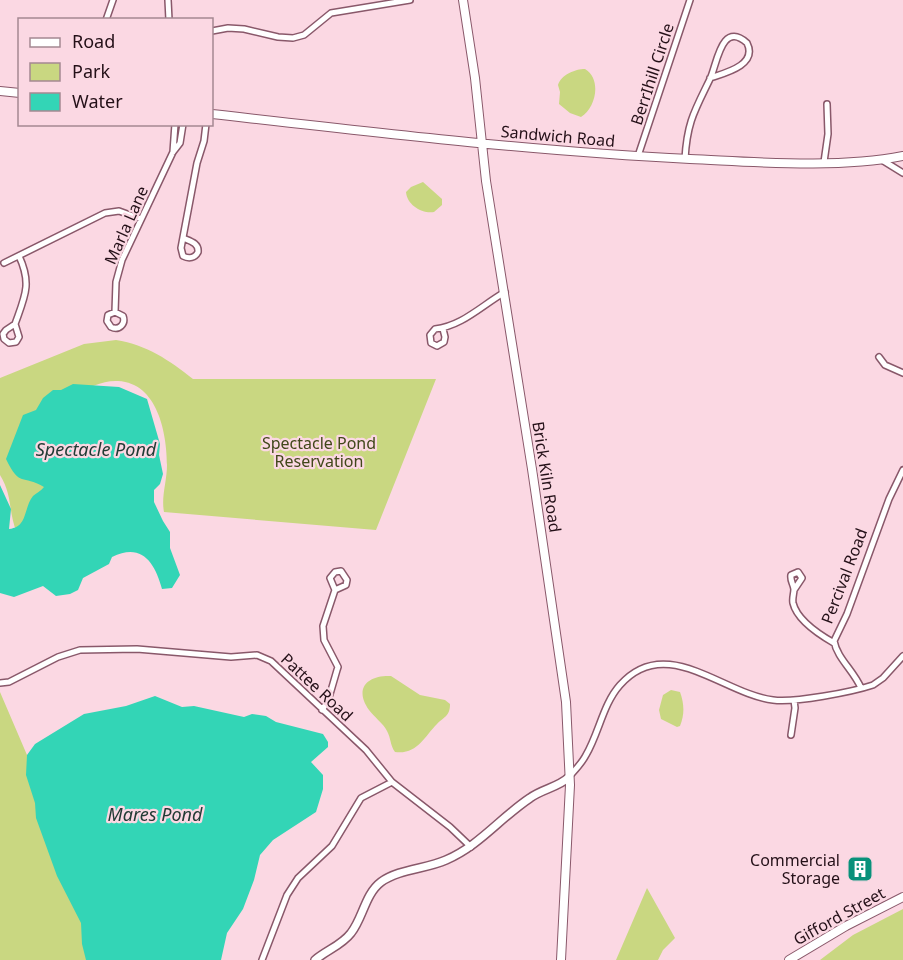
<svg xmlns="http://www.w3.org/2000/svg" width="903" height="960" font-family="'Noto Sans',sans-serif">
  <rect width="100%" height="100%" fill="#fbd8e3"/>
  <path fill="#c9d781" d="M 585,69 C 602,79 596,108 581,117 L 570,113 L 559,104 L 560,92 L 558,85 C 561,75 575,69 585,69 Z
    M 423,182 L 442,199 L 442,205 L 434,212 C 422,214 407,205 406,192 L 411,187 Z
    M 116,340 C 147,345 169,360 193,379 L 436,379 L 376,530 L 164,512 C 161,497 167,481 167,465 C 167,434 158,383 118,381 C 103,380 88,388 74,394 L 53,486 L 17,533 C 8,512 13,496 0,475 L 0,378 L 84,344 Z
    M 391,676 L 420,695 L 445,700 L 450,704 C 450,716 445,716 437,724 C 424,737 417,755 395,752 C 390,745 391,738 387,731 C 383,723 374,717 369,710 C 353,687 369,675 391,676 Z
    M 671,690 L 680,692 C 684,703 685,714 680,726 L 677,727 L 661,719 L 659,710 L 663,695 Z
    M 0,692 L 27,755 L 44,783 L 95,960 L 0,960 Z
    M 647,888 L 675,938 L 663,950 L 658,960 L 616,960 Z
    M 903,909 L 903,960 L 820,960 L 853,935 Z"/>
  <path fill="#33d5b6" d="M 73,384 L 119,387 L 147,399 L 160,444 L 159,455 L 163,474 L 160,484 L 154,490 L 154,502 L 163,521 L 170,532 L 170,548 L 180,575 L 172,588 L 162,589 C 155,563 142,542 112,557 L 109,564 L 83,578 L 78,590 L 70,594 L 56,596 L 43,586 L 14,597 L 0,593 L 0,485 L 11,509 L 9,529 C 28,527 23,509 33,496 C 36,493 41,491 44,487 C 22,474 20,488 6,459 L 23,415 L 36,410 L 43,398 L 53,390 L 61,390 Z
    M 155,696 L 182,707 L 194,706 L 244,717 L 252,714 L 266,716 L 276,722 L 323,734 L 328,742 L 328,747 L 311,762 L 323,775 L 323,789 L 316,812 L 273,840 L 260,855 L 254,880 L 243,909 L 227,933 L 221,960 L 86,960 L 82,944 L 81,923 L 57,876 L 36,818 L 35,803 L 26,775 L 27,755 L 35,744 L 84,714 L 126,706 Z"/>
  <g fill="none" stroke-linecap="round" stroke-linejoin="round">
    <g stroke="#89586a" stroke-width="8">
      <path id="minor" d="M 168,0 L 169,20
        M 106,20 L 113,0
        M 212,31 L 228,28 L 244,29 L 278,37 L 293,38 L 304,35 L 331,13 L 410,0
        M 173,152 L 175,124
        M 638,156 L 690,0
        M 685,159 C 687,122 695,110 710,79 C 717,65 721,20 747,43 C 758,65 725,73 710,78
        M 882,160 L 903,173
        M 824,162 L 828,134 L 827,104
        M 183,238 C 190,241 199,243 198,252 C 195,258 189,259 183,256 L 181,248 L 197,163 L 204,141 L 206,124
        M 4,263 L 105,213 L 119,211 L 141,219
        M 115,312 L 123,316 C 126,324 119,331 111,327 L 107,321 L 108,315 L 115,312 L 116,282 L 122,260 L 173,152 L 180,143 L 183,124
        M 15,324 L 19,337 L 16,342 L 9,343 L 4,339 L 3,334 L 6,330 L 15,324 C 25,296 32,284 19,256
        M 443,329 L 445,337 L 444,342 L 437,346 L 431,343 L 430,335 L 435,329 C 462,326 481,306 505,292
        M 879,357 L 885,365 L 903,373
        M 794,590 L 802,578 L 798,572 L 791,575 C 790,581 793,583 794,589 C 794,594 792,598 793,603 C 797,620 820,635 834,643
        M 0,683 L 9,682 L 58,657 L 80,650 L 137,649 L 231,657 L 257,655 L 271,661 L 366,750 L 392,782 L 450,827 L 471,847
        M 861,688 C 854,671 837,658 834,641 L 847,614 L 889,499 L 903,470
        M 322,710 L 328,701 L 337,670 L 338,667 L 324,640 L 323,626 L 335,590 L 330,578 L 335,572 L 341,571 L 347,580 L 346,585 L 335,590
        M 791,735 L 795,708 L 794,700
        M 569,777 C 575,770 582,763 586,755 C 599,733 603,704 620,685 C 666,633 723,694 773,700 C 794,703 852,692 873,685 L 883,678 L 903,656
        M 262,960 L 287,895 L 298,878 L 332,846 L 361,798 L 392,782"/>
    </g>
    <g stroke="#89586a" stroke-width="10">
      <path id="tertiary" d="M 315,960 C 327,950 342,945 351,933 C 363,918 365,894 381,882 C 399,869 426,869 446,860 C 479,846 500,818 530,798 C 542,789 559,787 569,777"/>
    </g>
    <g stroke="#89586a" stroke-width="10">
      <path id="secondary" d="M 463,0 L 475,78 L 486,181 L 532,469 L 566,702 L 570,785 L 561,960
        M 0,91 L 20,93
        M 212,114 C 371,132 530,151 690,159 C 757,162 837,169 903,156
        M 789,960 L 846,926 L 903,897"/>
    </g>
    <use href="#minor" stroke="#fff" stroke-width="5"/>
    <use href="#tertiary" stroke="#fff" stroke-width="7"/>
    <use href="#secondary" stroke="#fff" stroke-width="8"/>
  </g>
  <defs>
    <g id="building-square" transform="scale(1.35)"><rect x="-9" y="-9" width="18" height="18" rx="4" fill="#08917a" stroke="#fbd8e3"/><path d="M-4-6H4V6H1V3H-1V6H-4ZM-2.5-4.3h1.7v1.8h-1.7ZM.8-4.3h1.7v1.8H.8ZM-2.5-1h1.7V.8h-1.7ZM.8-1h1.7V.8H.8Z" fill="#fff"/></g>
  </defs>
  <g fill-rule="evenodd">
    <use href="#building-square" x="860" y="869"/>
  </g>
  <g text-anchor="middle" stroke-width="4.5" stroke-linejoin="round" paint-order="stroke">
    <g font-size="16" fill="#241018" stroke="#fbd8e3">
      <text transform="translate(652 74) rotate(-72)" y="6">BerrIhill Circle</text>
      <text transform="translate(558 136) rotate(5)" y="6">Sandwich Road</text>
      <text transform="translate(126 225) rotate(-66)" y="6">Marla Lane</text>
      <text transform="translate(547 477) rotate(81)" y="6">Brick Kiln Road</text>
      <text transform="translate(844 576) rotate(-69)" y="6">Percival Road</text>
      <text transform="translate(317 687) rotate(43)" y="6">Pattee Road</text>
      <text transform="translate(839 916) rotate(-29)" y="6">Gifford Street</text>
    </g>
    <g font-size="16" fill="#41471a" stroke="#fbd8e3">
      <text x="319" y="449">Spectacle Pond<tspan x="319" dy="18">Reservation</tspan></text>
    </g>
    <g font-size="16" fill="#241018" stroke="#fbd8e3" text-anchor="end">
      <text x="840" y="866">Commercial<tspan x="840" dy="18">Storage</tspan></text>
    </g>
    <g font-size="18" font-style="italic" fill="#223b35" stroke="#fbd8e3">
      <text x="96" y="456">Spectacle Pond</text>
      <text x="155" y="821">Mares Pond</text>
    </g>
  </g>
  <rect x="18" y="18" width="195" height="108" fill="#fbd8e3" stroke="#a58892" stroke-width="1.5"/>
  <rect x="30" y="38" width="30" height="9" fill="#ffffff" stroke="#a58892" stroke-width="1.5"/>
  <text x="72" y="48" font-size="18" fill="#241018">Road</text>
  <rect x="30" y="63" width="30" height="18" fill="#c9d781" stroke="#a58892" stroke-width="1.5"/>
  <text x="72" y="78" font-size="18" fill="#241018">Park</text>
  <rect x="30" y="93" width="30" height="18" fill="#33d5b6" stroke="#a58892" stroke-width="1.5"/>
  <text x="72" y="108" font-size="18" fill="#241018">Water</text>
</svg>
